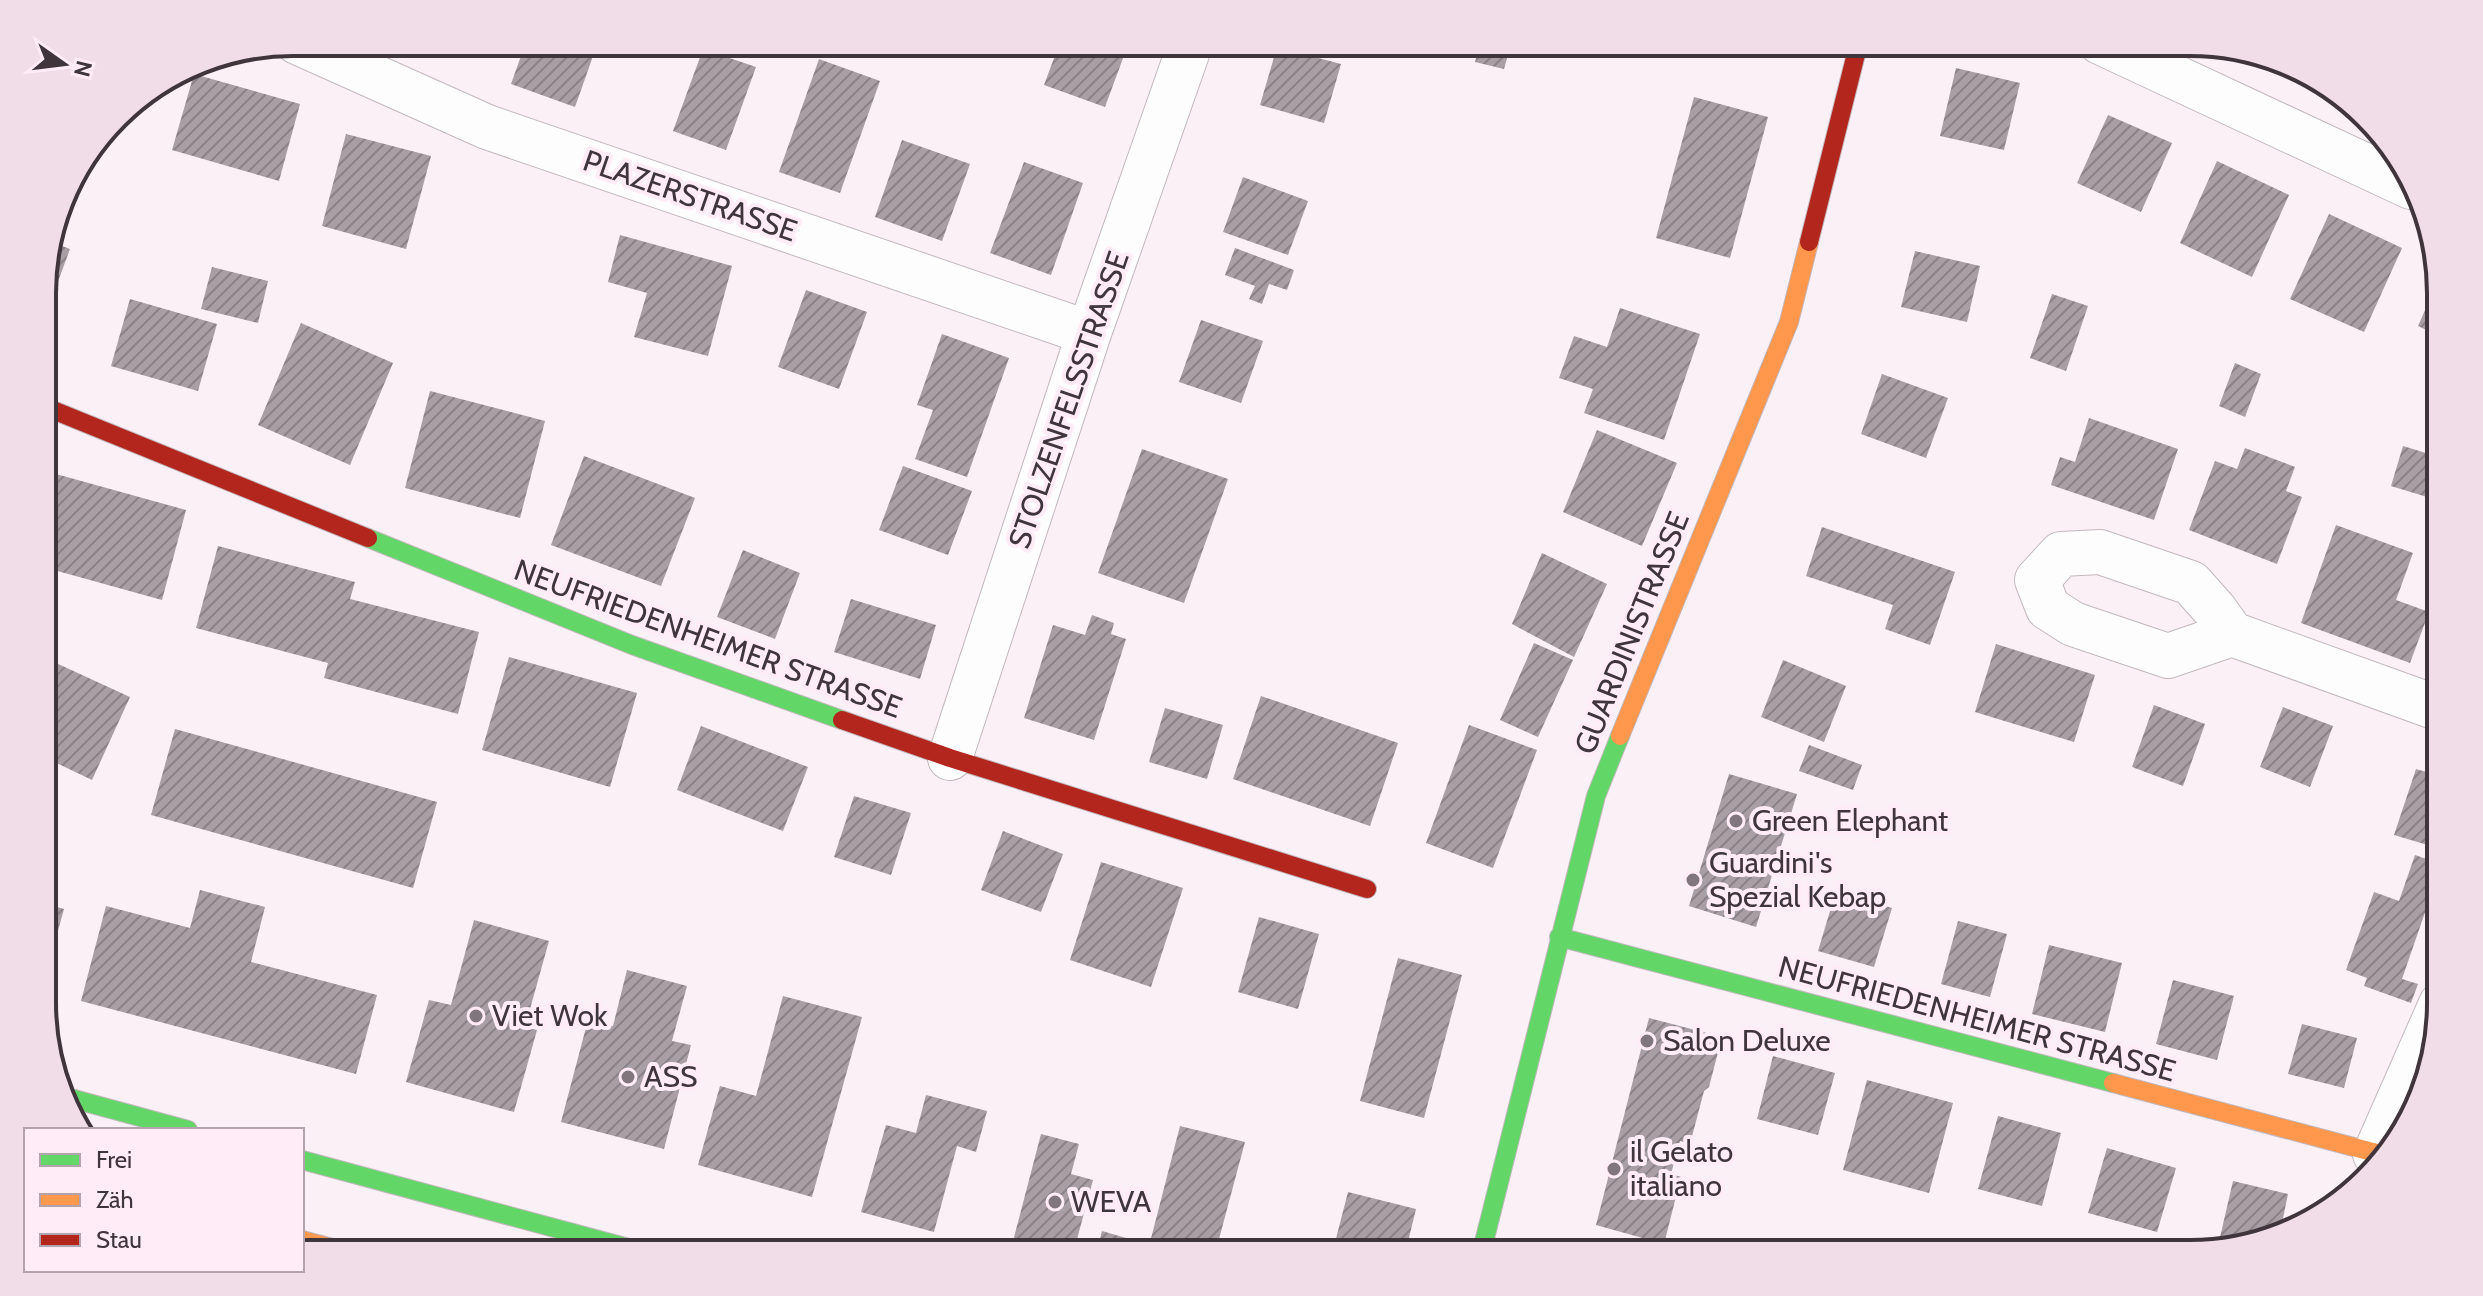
<svg xmlns="http://www.w3.org/2000/svg" width="2483" height="1296" font-family="Cabin,sans-serif">
  <defs>
    <pattern id="building-hatch" width="6" height="6" patternUnits="userSpaceOnUse" patternTransform="scale(2)"><rect width="6" height="6" fill="#a89ea4"/><path d="M-1 1l2-2M0 6l6-6M5 7l2-2" fill="none" stroke="#8a8287"/></pattern>
  </defs>
  <rect width="100%" height="100%" fill="#fbf0f6"/>
  <path fill="url(#building-hatch)" d="M 526,42 L 598,42 L 575,107 L 511,84 Z
    M 1060,42 L 1129,42 L 1105,107 L 1044,85 Z
    M 1481,42 L 1510,48 L 1504,69 L 1475,62 Z
    M 1701,42 L 1771,42 L 1768,58 Z
    M 1277,47 L 1341,64 L 1324,123 L 1260,105 Z
    M 703,49 L 756,67 L 726,150 L 673,131 Z
    M 819,59 L 880,81 L 840,193 L 779,172 Z
    M 1956,68 L 2020,83 L 2004,150 L 1940,136 Z
    M 194,74 L 300,104 L 279,181 L 172,150 Z
    M 1694,97 L 1768,117 L 1730,258 L 1656,238 Z
    M 2108,115 L 2172,143 L 2141,212 L 2077,183 Z
    M 346,134 L 431,156 L 406,249 L 322,226 Z
    M 902,140 L 970,164 L 942,241 L 875,217 Z
    M 2217,161 L 2289,195 L 2252,277 L 2180,243 Z
    M 1024,162 L 1083,183 L 1051,275 L 990,253 Z
    M 1243,177 L 1308,201 L 1288,255 L 1223,232 Z
    M 2329,214 L 2402,248 L 2364,332 L 2290,299 Z
    M 620,235 L 732,266 L 708,356 L 634,337 L 647,293 L 608,282 Z
    M 52,242 L 70,249 L 43,322 L 43,276 Z
    M 1235,248 L 1294,270 L 1287,290 L 1269,284 L 1262,304 L 1249,299 L 1255,286 L 1225,275 Z
    M 1915,251 L 1980,266 L 1967,322 L 1901,307 Z
    M 212,267 L 268,281 L 258,323 L 201,309 Z
    M 2439,279 L 2439,336 L 2418,326 Z
    M 806,290 L 867,312 L 839,389 L 778,367 Z
    M 2052,294 L 2088,306 L 2066,371 L 2030,358 Z
    M 130,299 L 217,324 L 198,391 L 111,366 Z
    M 1620,308 L 1700,334 L 1664,440 L 1584,413 L 1593,389 L 1559,378 L 1574,336 L 1607,347 Z
    M 1201,320 L 1263,341 L 1241,403 L 1179,382 Z
    M 301,323 L 393,363 L 350,465 L 258,425 Z
    M 942,334 L 1009,358 L 967,477 L 915,459 L 933,410 L 917,405 Z
    M 2235,363 L 2261,374 L 2245,417 L 2219,406 Z
    M 1882,374 L 1948,398 L 1926,458 L 1861,434 Z
    M 430,391 L 545,421 L 520,518 L 405,488 Z
    M 2089,418 L 2178,449 L 2154,520 L 2051,485 L 2060,457 L 2075,462 Z
    M 1597,430 L 1677,463 L 1642,546 L 1563,512 Z
    M 2403,446 L 2439,457 L 2440,501 L 2391,486 Z
    M 2245,448 L 2295,467 L 2286,491 L 2302,497 L 2277,564 L 2189,530 L 2215,461 L 2237,469 Z
    M 1142,449 L 1228,479 L 1184,603 L 1098,573 Z
    M 584,456 L 695,498 L 661,586 L 551,545 Z
    M 903,466 L 972,491 L 948,555 L 879,530 Z
    M 56,474 L 186,510 L 162,600 L 43,567 L 43,519 Z
    M 2336,525 L 2413,553 L 2396,600 L 2429,612 L 2410,663 L 2301,623 Z
    M 1822,527 L 1955,572 L 1930,645 L 1885,629 L 1893,605 L 1806,576 Z
    M 218,546 L 355,582 L 350,599 L 479,632 L 458,714 L 324,678 L 328,663 L 196,628 Z
    M 743,550 L 800,573 L 775,639 L 717,617 Z
    M 1542,553 L 1607,584 L 1574,657 L 1512,624 Z
    M 851,599 L 936,625 L 920,679 L 834,652 Z
    M 1092,615 L 1114,623 L 1111,634 L 1126,639 L 1094,740 L 1024,718 L 1053,625 L 1085,635 Z
    M 1534,643 L 1573,660 L 1538,737 L 1500,720 Z
    M 1996,644 L 2095,675 L 2074,742 L 1975,712 Z
    M 43,657 L 130,697 L 92,780 L 44,757 Z
    M 509,657 L 637,693 L 610,787 L 482,750 Z
    M 1783,660 L 1846,686 L 1824,742 L 1761,717 Z
    M 1261,696 L 1398,743 L 1370,826 L 1233,779 Z
    M 2154,705 L 2205,724 L 2183,786 L 2132,767 Z
    M 2283,707 L 2333,726 L 2310,787 L 2260,767 Z
    M 1165,708 L 1223,725 L 1207,779 L 1149,762 Z
    M 1469,725 L 1537,750 L 1493,868 L 1426,843 Z
    M 701,726 L 808,767 L 783,831 L 677,790 Z
    M 175,729 L 437,802 L 413,888 L 151,815 Z
    M 1809,745 L 1862,765 L 1853,790 L 1799,771 Z
    M 2416,769 L 2440,776 L 2441,849 L 2394,835 Z
    M 1729,774 L 1797,794 L 1756,927 L 1689,906 Z
    M 854,796 L 911,813 L 891,875 L 834,857 Z
    M 1003,831 L 1063,854 L 1041,912 L 981,890 Z
    M 2415,855 L 2441,864 L 2441,902 L 2430,898 L 2402,979 L 2418,984 L 2411,1003 L 2364,986 L 2367,978 L 2346,970 L 2374,892 L 2399,901 Z
    M 1101,862 L 1183,888 L 1151,987 L 1070,960 Z
    M 200,890 L 265,907 L 251,962 L 377,995 L 356,1074 L 81,1001 L 106,906 L 190,928 Z
    M 1836,891 L 1892,908 L 1874,967 L 1818,951 Z
    M 44,903 L 64,909 L 45,977 L 44,976 Z
    M 1259,917 L 1319,934 L 1298,1009 L 1238,992 Z
    M 474,920 L 549,941 L 525,1027 L 537,1030 L 514,1112 L 406,1082 L 429,1000 L 451,1005 Z
    M 1958,921 L 2007,934 L 1990,997 L 1941,984 Z
    M 2049,945 L 2122,963 L 2105,1032 L 2032,1014 Z
    M 1398,958 L 1462,975 L 1424,1118 L 1360,1101 Z
    M 627,970 L 687,986 L 672,1041 L 691,1045 L 664,1149 L 561,1122 L 588,1020 L 613,1026 Z
    M 2173,980 L 2234,996 L 2217,1060 L 2156,1044 Z
    M 783,996 L 862,1017 L 812,1197 L 698,1165 L 720,1086 L 756,1096 Z
    M 1649,1018 L 1722,1037 L 1709,1087 L 1704,1091 L 1690,1144 L 1680,1141 L 1671,1174 L 1681,1177 L 1664,1244 L 1596,1225 Z
    M 2302,1024 L 2357,1038 L 2344,1088 L 2288,1074 Z
    M 1773,1056 L 1835,1073 L 1818,1135 L 1757,1119 Z
    M 1867,1080 L 1953,1103 L 1929,1193 L 1843,1170 Z
    M 926,1095 L 987,1111 L 976,1152 L 957,1146 L 934,1232 L 861,1212 L 886,1125 L 916,1133 Z
    M 1998,1116 L 2061,1133 L 2042,1206 L 1978,1189 Z
    M 1180,1126 L 1245,1142 L 1215,1254 L 1147,1254 Z
    M 1041,1134 L 1079,1144 L 1071,1174 L 1093,1180 L 1073,1254 L 1048,1254 L 1012,1245 Z
    M 2107,1148 L 2176,1168 L 2157,1232 L 2088,1213 Z
    M 2233,1181 L 2288,1194 L 2281,1228 L 2225,1247 L 2218,1246 Z
    M 1348,1192 L 1416,1209 L 1405,1254 L 1332,1254 Z
    M 1102,1231 L 1140,1242 L 1136,1254 L 1096,1254 Z"/>
  <g fill="none" stroke-linecap="round" stroke-linejoin="round">
    <g stroke="#c2b8bd" stroke-width="46">
      <path id="street" d="M 297,42 L 487,127 L 1089,333
        M 2100,42 L 2411,187
        M 2232,634 L 2168,656 L 2073,624 L 2048,608 L 2037,580 L 2061,554 L 2100,552 L 2191,583 L 2215,610 L 2232,634 L 2440,709
        M 950,758 L 1089,333 L 1191,42
        M 2375,1154 L 2441,1004"/>
    </g>
    <g stroke="#c2b8bd" stroke-width="20">
      <path id="fast" d="M 368,538 L 632,645 L 842,720
        M 1559,937 L 2113,1083
        M 70,1098 L 188,1130
        M 302,1160 L 651,1254
        M 1481,1254 L 1596,796 L 1620,736"/>
    </g>
    <g stroke="#c2b8bd" stroke-width="20">
      <path id="slow" d="M 1620,736 L 1789,322 L 1809,242
        M 2113,1083 L 2380,1154
        M 302,1240 L 355,1254"/>
    </g>
    <g stroke="#c2b8bd" stroke-width="20">
      <path id="jam" d="M 1809,242 L 1859,42
        M 43,406 L 368,538
        M 842,720 L 950,758 L 1367,889"/>
    </g>
    <use href="#street" stroke="#fefdfe" stroke-width="44"/>
    <use href="#fast" stroke="#63d668" stroke-width="18"/>
    <use href="#slow" stroke="#ff974d" stroke-width="18"/>
    <use href="#jam" stroke="#b3261e" stroke-width="18"/>
  </g>
  <g fill="#82767d" stroke="#ffecf6" stroke-width="3">
    <circle cx="1736" cy="821" r="8"/>
    <circle cx="1693" cy="880" r="8"/>
    <circle cx="476" cy="1016" r="8"/>
    <circle cx="1647" cy="1041" r="8"/>
    <circle cx="628" cy="1077" r="8"/>
    <circle cx="1614" cy="1169" r="8"/>
    <circle cx="1055" cy="1202" r="8"/>
  </g>
  <g text-anchor="middle" stroke-width="8" stroke-linejoin="round" paint-order="stroke">
    <g font-size="30" fill="#41353c" stroke="#ffecf6">
      <text transform="translate(690 196) rotate(19)" y="10">PLAZERSTRASSE</text>
      <text transform="translate(1069 400) rotate(-71)" y="10">STOLZENFELSSTRASSE</text>
      <text transform="translate(1632 633) rotate(-68)" y="10">GUARDINISTRASSE</text>
      <text transform="translate(708 639) rotate(20)" y="10">NEUFRIEDENHEIMER STRASSE</text>
      <text transform="translate(1977 1019) rotate(15)" y="10">NEUFRIEDENHEIMER STRASSE</text>
    </g>
    <g font-size="30" fill="#41353c" stroke="#ffecf6" text-anchor="start">
      <text x="1752" y="831">Green Elephant</text>
      <text x="1709" y="873">Guardini's<tspan x="1709" dy="34">Spezial Kebap</tspan></text>
      <text x="492" y="1026">Viet Wok</text>
      <text x="1663" y="1051">Salon Deluxe</text>
      <text x="644" y="1087">ASS</text>
      <text x="1630" y="1162">il Gelato<tspan x="1630" dy="34">italiano</tspan></text>
      <text x="1071" y="1212">WEVA</text>
    </g>
  </g>
  <path d="M0 0H2483V1296H0ZM293 56H2190A237 237 0 0 1 2427 293V1003A237 237 0 0 1 2190 1240H293A237 237 0 0 1 56 1003V293A237 237 0 0 1 293 56Z" fill="#f0dde7" fill-rule="evenodd"/>
  <path fill="none" stroke="#41353c" stroke-width="4" d="M293 56H2190A237 237 0 0 1 2427 293V1003A237 237 0 0 1 2190 1240H293A237 237 0 0 1 56 1003V293A237 237 0 0 1 293 56Z"/>
  <rect x="24" y="1128" width="280" height="144" fill="#ffecf6" stroke="#b3a3ac" stroke-width="2"/>
  <rect x="40" y="1154" width="40" height="12" fill="#63d668" stroke="#b3a3ac" stroke-width="2"/>
  <text x="96" y="1168" font-size="24" fill="#41353c">Frei</text>
  <rect x="40" y="1194" width="40" height="12" fill="#ff974d" stroke="#b3a3ac" stroke-width="2"/>
  <text x="96" y="1208" font-size="24" fill="#41353c">Zäh</text>
  <rect x="40" y="1234" width="40" height="12" fill="#b3261e" stroke="#b3a3ac" stroke-width="2"/>
  <text x="96" y="1248" font-size="24" fill="#41353c">Stau</text>
  <g transform="translate(64 64) rotate(104)" stroke="#ffecf6" stroke-width="6" paint-order="stroke">
  <path d="M0-6L14 30L0 20L-14 30Z" fill="#41353c"/>
  <text y="-12" font-size="22" font-weight="bold" text-anchor="middle" fill="#41353c">N</text>
  </g>
</svg>
